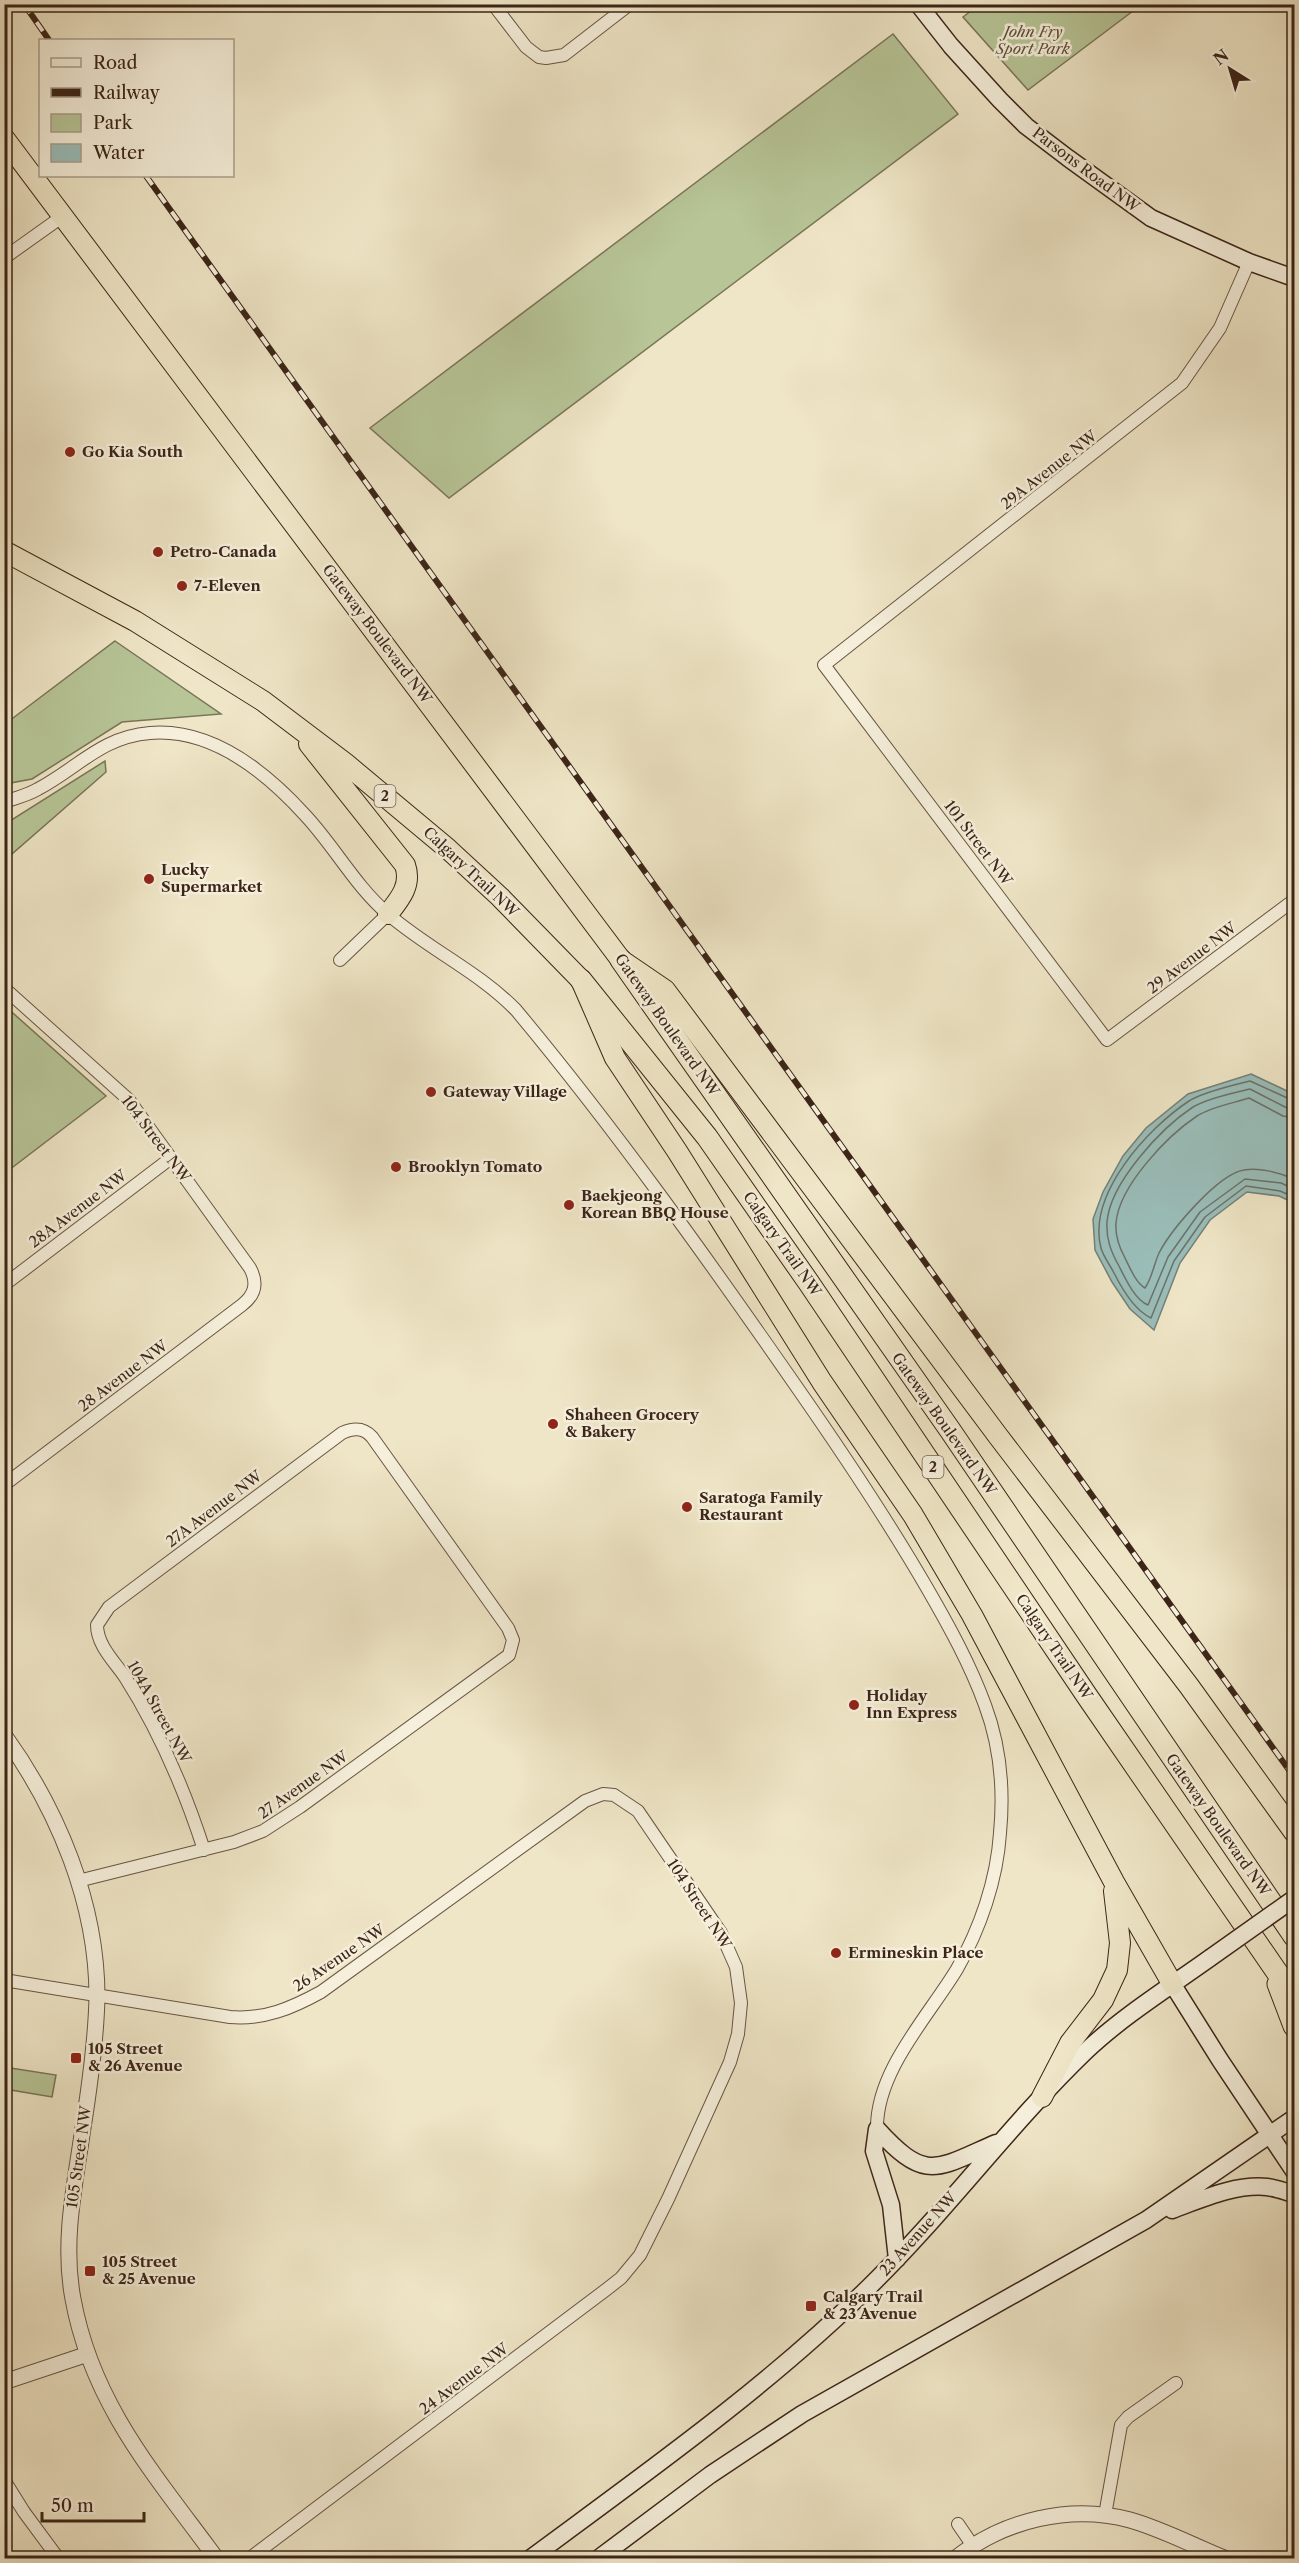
<svg xmlns="http://www.w3.org/2000/svg" width="1299" height="2563" font-family="'Libre Caslon Text',serif">
  <rect width="100%" height="100%" fill="#efe6c7"/>
  <filter id="stains"><feTurbulence type="fractalNoise" baseFrequency=".00333" numOctaves="4"/><feColorMatrix values="0 0 0 0 .2 0 0 0 0 .09 0 0 0 0 .02 0 0 0 .5 -.17"/></filter>
  <radialGradient id="worn" r=".72"><stop offset=".6" stop-color="#630" stop-opacity="0"/><stop offset="1" stop-color="#630" stop-opacity=".3"/></radialGradient>
  <path fill="#b7c597" stroke="#7a7558" stroke-width="1.5" d="M 980,4 L 1141,4 L 1141,5 L 1028,90 L 963,17 Z
    M 893,34 L 958,114 L 449,498 L 370,428 Z
    M 115,641 L 221,714 L 122,722 L 32,779 L 5,784 L 5,724 Z
    M 105,761 L 106,772 L 5,860 L 5,820 L 10,821 Z
    M 5,1006 L 106,1096 L 5,1173 Z
    M 4,2067 L 56,2075 L 52,2097 L 5,2089 Z"/>
  <path fill="#9abeba" stroke="#748179" stroke-width="1.5" d="M 1251,1074 L 1285,1090 L 1294,1097 L 1294,1172 L 1292,1175 L 1294,1179 L 1294,1203 L 1279,1196 L 1247,1192 L 1210,1220 L 1180,1263 L 1154,1330 L 1130,1309 L 1112,1282 L 1095,1250 L 1093,1219 L 1103,1192 L 1123,1156 L 1146,1128 L 1188,1094 Z"/>
  <g fill="none" stroke-linecap="round" stroke-linejoin="round">
    <path stroke="#6b7269" stroke-width="1.5" d="M 1294,1101 L 1250,1081 C 1234,1085 1203,1092 1189,1101 C 1148,1128 1087,1194 1101,1248 C 1103,1256 1110,1265 1114,1273 C 1122,1289 1134,1310 1151,1318 L 1174,1261 L 1205,1217 L 1246,1186 L 1280,1191 L 1294,1197
      M 1294,1109 L 1287,1108 L 1250,1089 C 1233,1093 1208,1098 1193,1107 C 1161,1128 1110,1183 1107,1222 C 1106,1239 1111,1252 1119,1266 C 1125,1278 1135,1300 1148,1305 L 1168,1257 L 1200,1212 L 1245,1179 L 1281,1183 L 1294,1189
      M 1294,1118 L 1283,1116 L 1249,1098 C 1234,1103 1211,1107 1197,1116 C 1167,1136 1119,1186 1116,1223 C 1115,1236 1119,1247 1125,1258 C 1130,1268 1136,1283 1145,1288 C 1152,1278 1154,1264 1159,1253 C 1171,1230 1218,1174 1244,1170 C 1259,1167 1281,1173 1294,1179"/>
    <g stroke="#695544" stroke-width="14">
      <path id="minor" d="M 493,4 L 526,47 L 539,57 L 546,58 L 564,55 L 630,4
        M 4,258 L 63,216
        M 1249,262 L 1220,328 L 1182,383 L 824,665 L 1107,1040 L 1294,900
        M 4,802 C 16,798 28,795 38,789 C 78,768 101,737 150,733 C 211,728 266,772 305,815 C 335,847 355,886 389,915 C 430,950 479,972 516,1010 C 616,1130 707,1258 796,1386 C 842,1452 887,1519 927,1588 C 949,1626 970,1664 985,1705 C 1000,1745 1004,1791 1000,1833 C 997,1880 980,1929 957,1969 C 928,2017 876,2071 877,2129
        M 340,960 L 388,914
        M 4,988 L 129,1100 L 250,1268 C 258,1283 255,1295 242,1305 L 4,1485
        M 4,1285 L 171,1158
        M 78,1881 L 234,1842 L 263,1831 L 300,1807 L 509,1655 L 513,1640 L 508,1628 L 372,1437 C 363,1427 353,1428 342,1433 L 109,1607 L 97,1625 C 97,1645 114,1661 125,1677 C 160,1732 184,1788 204,1850
        M 4,1980 L 230,2017 C 264,2020 292,2008 321,1992 L 585,1801 L 603,1794 L 614,1795 L 638,1811 L 721,1933 L 736,1967 L 741,2003 L 738,2034 L 730,2062 L 668,2199 L 640,2255 L 621,2278 L 607,2289 L 250,2558
        M 4,2480 L 24,2512 L 58,2558
        M 1105,2515 L 1121,2425 L 1128,2417 L 1176,2383
        M 958,2524 L 973,2546"/>
    </g>
    <g stroke="#695544" stroke-width="17">
      <path id="tertiary" d="M 4,1735 C 58,1810 97,1903 97,1997 C 96,2041 90,2084 83,2128 C 75,2184 62,2242 73,2299 C 92,2404 155,2475 216,2558
        M 4,2382 L 88,2354
        M 956,2558 C 1004,2520 1070,2504 1130,2520 C 1162,2529 1194,2546 1224,2558"/>
    </g>
    <g stroke="#3c2518" stroke-width="19">
      <path id="secondary" d="M 918,4 L 951,46 L 1000,100 L 1026,126 L 1068,158 L 1151,218 L 1249,262 L 1294,278
        M 1173,1985 L 1220,2060 L 1294,2171
        M 877,2129 C 926,2183 936,2169 996,2143
        M 877,2129 L 874,2151 L 891,2205 L 897,2259
        M 1172,2210 C 1202,2199 1235,2184 1267,2187 C 1276,2188 1286,2192 1294,2194
        M 531,2558 C 647,2472 766,2388 869,2287 C 946,2212 1009,2125 1086,2051 C 1123,2016 1168,1988 1210,1958
        M 599,2558 L 710,2475 L 802,2414 L 1146,2220 L 1294,2118"/>
    </g>
    <g stroke="#3c2518" stroke-width="22">
      <path id="trunk" d="M 4,138 L 621,960 L 665,990 L 998,1436 L 1189,1686 L 1294,1832
        M 4,551 L 135,621 L 263,701 L 345,763 L 448,849 L 500,897 L 581,980 L 615,1058 L 677,1151 L 822,1382 L 913,1515 L 972,1615 L 1114,1882 L 1173,1985
        M 309,744 L 405,865 C 412,885 400,899 388,914
        M 1042,2097 L 1070,2043 L 1103,2000 L 1117,1970 L 1120,1943 L 1114,1891"/>
    </g>
    <g stroke="#3c2518" stroke-width="23">
      <path id="motorway" d="M 621,960 L 950,1430 L 1294,1936
        M 581,980 L 707,1137 L 809,1283 L 1087,1696 L 1294,1997
        M 1278,1984 L 1294,2026"/>
    </g>
    <use href="#minor" stroke="#f5efdb" stroke-width="12"/>
    <use href="#tertiary" stroke="#f5efdb" stroke-width="15"/>
    <use href="#secondary" stroke="#f5efdb" stroke-width="16"/>
    <use href="#trunk" stroke="#efe6c7" stroke-width="20"/>
    <use href="#motorway" stroke="#efe6c7" stroke-width="21"/>
    <g stroke="#3c2518" stroke-width="6">
      <path id="rail" d="M 24,4 L 49,40
        M 146,176 L 1294,1777"/>
    </g>
    <use href="#rail" stroke="#f5efdb" stroke-width="4" stroke-dasharray="11" stroke-linecap="butt"/>
    <g stroke="#3c2518" stroke-width="19" stroke-linecap="butt">
      <path id="secondary-bridge" d="M 1210,1958 L 1292,1900"/>
    </g>
    <use href="#secondary-bridge" stroke="#f5efdb" stroke-width="16"/>
  </g>
  <g fill="#8f2418" stroke="#f5efdb" stroke-width="2">
    <circle cx="70" cy="452" r="6"/>
    <circle cx="158" cy="552" r="6"/>
    <circle cx="182" cy="586" r="6"/>
    <circle cx="149" cy="879" r="6"/>
    <circle cx="431" cy="1092" r="6"/>
    <circle cx="396" cy="1167" r="6"/>
    <circle cx="569" cy="1205" r="6"/>
    <circle cx="553" cy="1424" r="6"/>
    <circle cx="687" cy="1507" r="6"/>
    <circle cx="854" cy="1705" r="6"/>
    <circle cx="836" cy="1953" r="6"/>
    <rect x="70" y="2052" width="12" height="12" rx="3"/>
    <rect x="84" y="2265" width="12" height="12" rx="3"/>
    <rect x="805" y="2300" width="12" height="12" rx="3"/>
  </g>
  <g text-anchor="middle" stroke-width="5" stroke-linejoin="round" paint-order="stroke">
    <g fill="#f5efdb" stroke="#746252" stroke-width="1.5">
      <rect x="374.5" y="785" width="21" height="22" rx="4.5"/>
      <rect x="922.5" y="1456" width="21" height="22" rx="4.5"/>
    </g>
    <g font-size="14" font-weight="bold" fill="#3c2518">
      <text x="385" y="801">2</text>
      <text x="933" y="1472">2</text>
    </g>
    <g font-size="15" font-style="italic" fill="#5b4d38" stroke="#f5efdb">
      <text x="1033" y="37">John Fry<tspan x="1033" dy="17">Sport Park</tspan></text>
    </g>
    <g font-size="15" fill="#3c2518" stroke="#f5efdb">
      <text transform="translate(1086 170) rotate(37)" y="5">Parsons Road NW</text>
      <text transform="translate(1049 470) rotate(-38)" y="5">29A Avenue NW</text>
      <text transform="translate(377 634) rotate(53)" y="5">Gateway Boulevard NW</text>
      <text transform="translate(978 843) rotate(53)" y="5">101 Street NW</text>
      <text transform="translate(471 872) rotate(43)" y="5">Calgary Trail NW</text>
      <text transform="translate(1192 958) rotate(-37)" y="5">29 Avenue NW</text>
      <text transform="translate(667 1025) rotate(55)" y="5">Gateway Boulevard NW</text>
      <text transform="translate(156 1139) rotate(53)" y="5">104 Street NW</text>
      <text transform="translate(78 1209) rotate(-37)" y="5">28A Avenue NW</text>
      <text transform="translate(782 1244) rotate(55)" y="5">Calgary Trail NW</text>
      <text transform="translate(123 1376) rotate(-37)" y="5">28 Avenue NW</text>
      <text transform="translate(944 1424) rotate(55)" y="5">Gateway Boulevard NW</text>
      <text transform="translate(214 1509) rotate(-37)" y="5">27A Avenue NW</text>
      <text transform="translate(1054 1647) rotate(56)" y="5">Calgary Trail NW</text>
      <text transform="translate(159 1712) rotate(61)" y="5">104A Street NW</text>
      <text transform="translate(303 1785) rotate(-35)" y="5">27 Avenue NW</text>
      <text transform="translate(1218 1825) rotate(55)" y="5">Gateway Boulevard NW</text>
      <text transform="translate(699 1904) rotate(57)" y="5">104 Street NW</text>
      <text transform="translate(339 1958) rotate(-34)" y="5">26 Avenue NW</text>
      <text transform="translate(79 2157) rotate(-82)" y="5">105 Street NW</text>
      <text transform="translate(918 2234) rotate(-48)" y="5">23 Avenue NW</text>
      <text transform="translate(464 2379) rotate(-37)" y="5">24 Avenue NW</text>
    </g>
    <g font-size="15" font-weight="bold" fill="#3c2518" stroke="#f5efdb" text-anchor="start">
      <text x="82" y="457">Go Kia South</text>
      <text x="170" y="557">Petro-Canada</text>
      <text x="194" y="591">7-Eleven</text>
      <text x="161" y="875">Lucky<tspan x="161" dy="17">Supermarket</tspan></text>
      <text x="443" y="1097">Gateway Village</text>
      <text x="408" y="1172">Brooklyn Tomato</text>
      <text x="581" y="1201">Baekjeong<tspan x="581" dy="17">Korean BBQ House</tspan></text>
      <text x="565" y="1420">Shaheen Grocery<tspan x="565" dy="17">&amp; Bakery</tspan></text>
      <text x="699" y="1503">Saratoga Family<tspan x="699" dy="17">Restaurant</tspan></text>
      <text x="866" y="1701">Holiday<tspan x="866" dy="17">Inn Express</tspan></text>
      <text x="848" y="1958">Ermineskin Place</text>
      <text x="88" y="2054">105 Street<tspan x="88" dy="17">&amp; 26 Avenue</tspan></text>
      <text x="102" y="2267">105 Street<tspan x="102" dy="17">&amp; 25 Avenue</tspan></text>
      <text x="823" y="2302">Calgary Trail<tspan x="823" dy="17">&amp; 23 Avenue</tspan></text>
    </g>
  </g>
  <rect width="1299" height="2563" fill="none" stroke="#efe6c7" stroke-width="24"/>
  <rect x="6" y="6" width="1287" height="2551" fill="none" stroke="#3c2518" stroke-width="3"/>
  <rect x="12" y="12" width="1275" height="2539" fill="none" stroke="#3c2518" stroke-width="1.5"/>
  <rect x="39" y="39" width="195" height="138" fill="#f5efdb" stroke="#ab9e8d" stroke-width="1.5"/>
  <rect x="51" y="58" width="30" height="9" fill="#f5efdb" stroke="#ab9e8d" stroke-width="1.5"/>
  <text x="93" y="69" font-size="18" fill="#3c2518">Road</text>
  <rect x="51" y="88" width="30" height="9" fill="#3c2518" stroke="#ab9e8d" stroke-width="1.5"/>
  <text x="93" y="99" font-size="18" fill="#3c2518">Railway</text>
  <rect x="51" y="114" width="30" height="18" fill="#b7c597" stroke="#ab9e8d" stroke-width="1.5"/>
  <text x="93" y="129" font-size="18" fill="#3c2518">Park</text>
  <rect x="51" y="144" width="30" height="18" fill="#9abeba" stroke="#ab9e8d" stroke-width="1.5"/>
  <text x="93" y="159" font-size="18" fill="#3c2518">Water</text>
  <g transform="translate(1230 69) rotate(323)" stroke="#f5efdb" stroke-width="4.5" paint-order="stroke">
  <path d="M0-4.5L10 22L0 15L-10 22Z" fill="#3c2518"/>
  <text y="-9" font-size="16" font-weight="bold" text-anchor="middle" fill="#3c2518">N</text>
  </g>
  <path d="M42 2512v9h102v-9" fill="none" stroke="#3c2518" stroke-width="3"/>
  <text x="51" y="2512" font-size="18" fill="#3c2518" stroke="#f5efdb" stroke-width="4.5" paint-order="stroke">50 m</text>
  <rect width="100%" height="100%" filter="url(#stains)"/>
  <rect width="100%" height="100%" fill="url(#worn)"/>
</svg>
